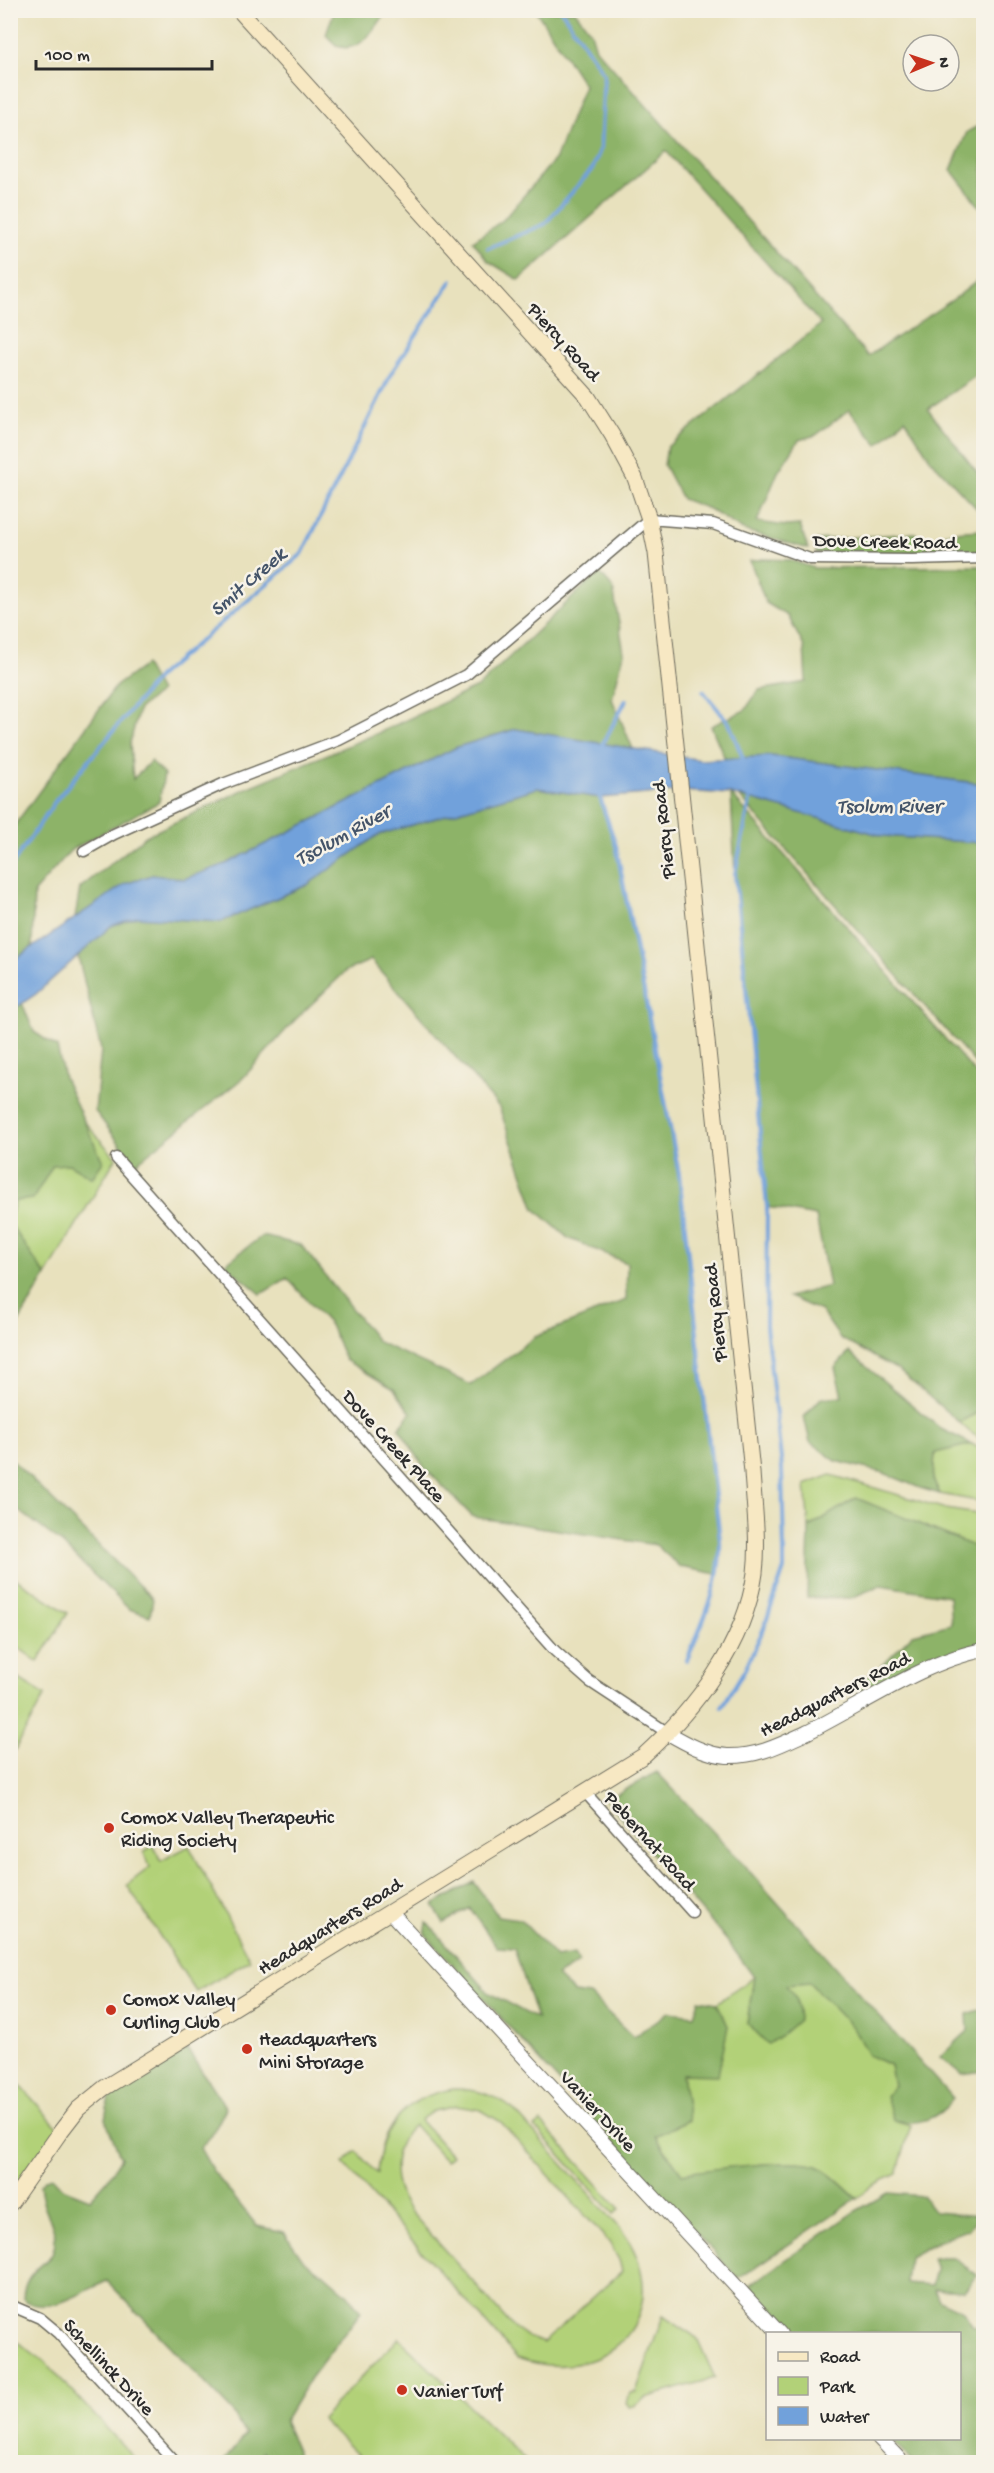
<svg xmlns="http://www.w3.org/2000/svg" width="994" height="2473" font-family="'Gochi Hand',sans-serif">
  <rect width="100%" height="100%" fill="#f7f3e8"/>
  <filter id="ink" filterUnits="userSpaceOnUse"><feTurbulence type="fractalNoise" baseFrequency=".0167" numOctaves="2"/><feDisplacementMap in="SourceGraphic" scale="12" xChannelSelector="R" yChannelSelector="G"/><feConvolveMatrix kernelMatrix="1 2 1 2 8 2 1 2 1" color-interpolation-filters="sRGB"/></filter>
  <filter id="wash" filterUnits="userSpaceOnUse"><feTurbulence type="fractalNoise" baseFrequency=".008" numOctaves="4" result="noise"/><feDisplacementMap in="SourceGraphic" scale="24" xChannelSelector="R" yChannelSelector="G"/><feGaussianBlur stdDeviation="1.35" result="paint"/><feColorMatrix in="noise" values="0 0 0 0 0 0 0 0 0 0 0 0 0 0 0 0 0 1.4 0 .05"/><feComposite in="paint" operator="in"/></filter>
  <g filter="url(#wash)">
    <rect width="100%" height="100%" fill="#e8e1bd"/>
    <path fill="#b2d178" stroke="#6e7e52" stroke-width="1.5" fill-rule="evenodd" d="M 11,1037 L 116,1158 L 11,1335 Z
      M 983,1410 L 983,1440 L 971,1433 L 959,1422 Z
      M 972,1444 L 983,1451 L 983,1502 L 940,1494 L 933,1479 L 935,1453 Z
      M 831,1475 L 946,1509 L 983,1515 L 983,1550 L 856,1498 L 809,1527 L 805,1485 Z
      M 10,1575 L 68,1613 L 38,1662 L 11,1642 Z
      M 11,1674 L 45,1695 L 11,1757 Z
      M 153,1845 L 161,1861 L 189,1846 L 250,1960 L 196,1992 L 127,1885 L 150,1867 L 144,1853 Z
      M 754,1977 L 747,2023 L 786,1984 L 810,1983 L 854,2028 L 868,2055 L 890,2065 L 894,2085 L 893,2120 L 911,2125 L 897,2174 L 873,2185 L 857,2198 C 847,2189 829,2170 817,2166 C 795,2158 707,2169 682,2174 L 655,2136 L 689,2120 L 682,2074 L 728,2026 L 717,2003 Z
      M 11,2075 L 61,2131 L 11,2204 Z
      M 454,2089 C 478,2089 495,2095 514,2110 L 620,2228 C 682,2309 610,2391 517,2358 L 343,2163 L 356,2151 L 377,2174 C 380,2126 406,2096 454,2089 ZM 456,2106 L 481,2110 L 501,2122 L 609,2242 L 619,2260 L 622,2271 L 543,2343 L 526,2336 L 512,2326 L 410,2211 C 390,2186 389,2147 414,2125 L 446,2161 L 452,2156 L 420,2120 L 433,2111 Z
      M 541,2122 L 620,2209 L 614,2214 L 535,2127 Z
      M 663,2316 L 697,2338 L 715,2378 L 645,2398 L 635,2406 L 630,2407 L 627,2403 L 630,2393 L 636,2392 Z
      M 10,2336 L 45,2362 L 138,2462 L 11,2462 Z
      M 399,2338 L 526,2461 L 524,2462 L 365,2462 L 321,2419 Z"/>
    <path fill="#8db368" stroke="#5c6f4a" stroke-width="1.5" d="M 334,11 L 334,10 L 387,11 C 377,26 359,57 336,45 C 333,43 329,38 326,35 Z
      M 536,11 L 575,11 L 591,32 L 596,49 L 868,356 L 958,296 L 983,276 L 983,371 L 928,409 L 983,480 L 983,515 L 931,460 L 905,419 L 878,445 L 849,410 L 816,435 L 799,440 L 778,472 L 757,522 L 786,526 L 800,525 L 808,549 L 743,530 L 709,509 L 682,499 L 664,465 L 667,447 L 821,324 L 666,151 L 519,280 L 488,261 L 473,241 L 503,220 L 556,158 L 584,85 Z
      M 983,123 L 983,211 L 951,170 L 967,132 Z
      M 983,530 L 983,553 L 883,557 L 816,553 L 817,540 L 915,533 L 924,542 C 944,532 961,531 983,530 Z
      M 763,559 L 790,560 L 814,568 L 983,566 L 983,784 L 771,756 L 725,759 L 711,726 L 745,710 L 759,690 L 806,682 L 804,647 L 788,616 L 766,603 L 750,561 Z
      M 599,572 L 613,588 L 624,653 L 612,699 L 633,749 L 516,729 L 457,747 L 226,864 L 184,879 L 152,875 L 125,884 L 75,918 L 80,888 L 146,836 L 247,788 L 378,733 L 479,686 Z
      M 145,665 L 160,692 L 139,709 L 130,743 L 133,779 L 151,761 L 164,775 L 159,802 L 71,850 L 34,892 L 32,947 L 11,962 L 11,830 L 116,686 Z
      M 537,788 L 600,798 L 616,846 L 679,1174 L 720,1540 L 718,1574 L 680,1567 L 656,1545 L 473,1517 L 424,1467 L 399,1428 L 411,1413 L 394,1389 L 345,1360 L 330,1325 L 287,1278 L 261,1294 L 225,1264 L 262,1236 L 301,1245 L 378,1342 L 471,1385 L 535,1337 L 626,1300 L 627,1263 L 568,1238 L 535,1209 L 499,1107 L 371,960 L 346,971 L 294,1021 L 243,1078 L 135,1164 L 95,1111 L 101,1050 L 78,956 L 111,926 L 137,917 L 221,922 L 307,885 L 378,835 Z
      M 731,794 L 983,1082 L 983,1410 L 959,1422 L 898,1370 L 840,1338 L 821,1311 L 789,1297 L 829,1286 L 816,1216 L 767,1207 L 735,874 Z
      M 739,796 L 883,836 L 983,843 L 983,1072 Z
      M 22,1003 L 34,1032 L 57,1047 L 64,1078 L 103,1162 L 92,1178 L 69,1164 L 53,1165 L 33,1199 L 15,1201 L 11,1217 L 11,1011 Z
      M 11,1225 L 46,1276 L 11,1335 Z
      M 849,1352 L 941,1429 L 972,1444 L 935,1453 L 933,1479 L 940,1494 L 920,1488 L 884,1473 L 836,1461 L 810,1442 L 804,1417 L 821,1398 L 842,1396 L 835,1368 Z
      M 11,1459 L 153,1599 L 150,1616 L 129,1609 L 59,1541 L 14,1507 L 11,1522 Z
      M 856,1498 L 983,1550 L 983,1645 L 940,1660 L 861,1693 L 856,1684 L 878,1669 L 913,1634 L 951,1624 L 949,1596 L 881,1585 L 851,1598 L 807,1598 L 809,1527 Z
      M 657,1772 L 734,1854 L 953,2099 C 937,2120 918,2126 893,2120 L 886,2096 L 894,2085 L 890,2065 L 868,2055 L 853,2028 L 810,1983 L 786,1985 L 797,2000 L 799,2020 L 783,2034 L 768,2044 L 747,2023 L 754,1977 L 729,1943 L 606,1800 Z
      M 474,1882 L 498,1916 L 520,1919 L 556,1957 L 574,1954 L 579,1963 L 557,1976 L 574,1993 L 590,1995 L 633,2037 L 669,2012 L 694,2015 L 699,2000 L 717,2003 L 728,2026 L 718,2075 L 682,2074 L 689,2120 L 655,2136 L 682,2174 C 708,2169 794,2158 817,2166 C 828,2170 847,2189 857,2198 L 738,2279 L 425,1934 L 427,1922 L 489,1993 L 537,2019 L 514,1948 L 497,1947 L 470,1908 L 444,1923 L 433,1905 Z
      M 983,2009 L 983,2071 L 961,2074 L 940,2057 L 968,2031 L 967,2014 Z
      M 187,2049 L 226,2108 L 212,2135 L 200,2148 L 213,2171 L 257,2226 L 284,2232 L 304,2261 L 324,2274 L 348,2295 L 361,2312 L 310,2378 L 284,2421 L 297,2451 L 298,2462 L 270,2462 L 263,2451 L 253,2462 L 223,2462 L 245,2435 L 232,2411 L 107,2281 C 82,2291 49,2318 23,2299 C 24,2266 50,2267 54,2248 C 58,2233 50,2222 45,2208 C 42,2201 41,2192 40,2185 L 46,2179 L 52,2177 L 62,2188 L 90,2199 L 107,2180 L 121,2158 L 105,2119 L 109,2097 Z
      M 888,2193 L 923,2196 L 935,2212 L 978,2216 L 969,2229 L 938,2241 L 909,2257 L 906,2283 L 932,2285 L 936,2270 L 932,2258 L 953,2258 L 977,2275 L 964,2291 L 934,2289 L 939,2300 L 963,2311 L 973,2326 L 983,2325 L 983,2462 L 913,2462 L 891,2439 L 960,2438 L 960,2334 L 794,2333 L 750,2285 L 854,2212 Z"/>
    <path fill="#71a1db" stroke="#4e6683" stroke-width="1.5" d="M 516,729 L 701,760 L 771,756 L 983,784 L 983,843 L 883,836 L 731,794 L 682,791 L 600,798 L 537,788 L 378,835 L 307,885 L 221,922 L 137,917 L 111,926 L 36,994 L 11,1011 L 11,962 L 125,884 L 152,875 L 184,879 L 226,864 L 457,747 Z"/>
    <g fill="none" stroke-linecap="round" stroke-linejoin="round">
      <path stroke="#71a1db" stroke-width="4" d="M 488,248 L 545,224 L 593,168 L 600,150 L 604,74 L 561,10
        M 703,691 L 729,723 L 744,761
        M 601,747 L 626,700
        M 599,795 L 616,846 L 679,1174 L 720,1540 C 722,1582 703,1622 687,1660
        M 10,868 L 56,800 L 158,677 L 302,554 L 392,372 L 452,280
        M 722,1707 L 745,1669 L 764,1628 L 784,1569 L 784,1551 L 782,1468 L 766,1326 L 767,1207 L 735,874 L 751,796"/>
    </g>
  </g>
  <g filter="url(#ink)">
    <g fill="none" stroke-linecap="round" stroke-linejoin="round">
      <g stroke="#6d6b5e" stroke-width="13">
        <path id="minor" d="M 84,851 L 114,834 L 223,784 L 339,740 L 466,675 L 649,519 L 713,524 L 810,559 L 912,560 L 984,558
          M 116,1158 L 555,1651 L 589,1681 L 668,1733
          M 584,1791 L 692,1912
          M 10,2305 L 40,2318 L 58,2333 L 175,2462"/>
      </g>
      <g stroke="#6d6b5e" stroke-width="16">
        <path id="tertiary" d="M 668,1733 C 687,1744 705,1754 727,1756 C 757,1757 780,1745 806,1733 C 859,1707 926,1660 984,1650
          M 391,1913 L 780,2334
          M 879,2438 L 902,2462"/>
      </g>
      <g stroke="#6d6b5e" stroke-width="17">
        <path id="secondary" d="M 10,2204 L 61,2131 L 78,2109 L 104,2088 L 643,1756 C 695,1709 745,1645 755,1573 C 759,1540 754,1505 752,1472 L 656,553 L 649,519 L 635,478 L 612,435 L 588,397 L 239,10"/>
      </g>
      <use href="#minor" stroke="#fff" stroke-width="10"/>
      <use href="#tertiary" stroke="#fff" stroke-width="14"/>
      <use href="#secondary" stroke="#f7e8c3" stroke-width="15"/>
    </g>
  </g>
  <g fill="#c8321e" stroke="#f7f3e8" stroke-width="2">
    <circle cx="109" cy="1828" r="6"/>
    <circle cx="111" cy="2010" r="6"/>
    <circle cx="247" cy="2049" r="6"/>
    <circle cx="402" cy="2390" r="6"/>
  </g>
  <g text-anchor="middle" stroke-width="5" stroke-linejoin="round" paint-order="stroke">
    <g font-size="20" fill="#2b2b2b" stroke="#f7f3e8">
      <text transform="translate(565 341) rotate(48)" y="7">Piercy Road</text>
      <text transform="translate(885 540) rotate(1)" y="7">Dove Creek Road</text>
      <text transform="translate(662 830) rotate(-96)" y="7">Piercy Road</text>
      <text transform="translate(714 1313) rotate(-96)" y="7">Piercy Road</text>
      <text transform="translate(395 1445) rotate(48)" y="7">Dove Creek Place</text>
      <text transform="translate(834 1693) rotate(-27)" y="7">Headquarters Road</text>
      <text transform="translate(651 1840) rotate(48)" y="7">Pebernat Road</text>
      <text transform="translate(329 1925) rotate(-32)" y="7">Headquarters Road</text>
      <text transform="translate(599 2110) rotate(47)" y="7">Vanier Drive</text>
      <text transform="translate(110 2366) rotate(47)" y="7">Schellinck Drive</text>
    </g>
    <g font-size="20" fill="#2b2b2b" stroke="#f7f3e8" text-anchor="start">
      <text x="121" y="1823">Comox Valley Therapeutic<tspan x="121" dy="23">Riding Society</tspan></text>
      <text x="123" y="2005">Comox Valley<tspan x="123" dy="23">Curling Club</tspan></text>
      <text x="259" y="2045">Headquarters<tspan x="259" dy="23">Mini Storage</tspan></text>
      <text x="414" y="2397">Vanier Turf</text>
    </g>
    <g font-size="21" font-style="italic" fill="#445469" stroke="#f7f3e8">
      <text transform="translate(247 581) rotate(-41)" y="7">Smit Creek</text>
      <text x="889" y="812">Tsolum River</text>
      <text transform="translate(342 834) rotate(-29)" y="7">Tsolum River</text>
    </g>
  </g>
  <rect width="994" height="2473" fill="none" stroke="#f7f3e8" stroke-width="36"/>
  <rect x="766" y="2332" width="195" height="108" fill="#f7f3e8" stroke="#a5a39c" stroke-width="1.5"/>
  <rect x="778" y="2352" width="30" height="9" fill="#f7e8c3" stroke="#a5a39c" stroke-width="1.5"/>
  <text x="820" y="2362" font-size="18" fill="#2b2b2b">Road</text>
  <rect x="778" y="2377" width="30" height="18" fill="#b2d178" stroke="#a5a39c" stroke-width="1.5"/>
  <text x="820" y="2392" font-size="18" fill="#2b2b2b">Park</text>
  <rect x="778" y="2407" width="30" height="18" fill="#71a1db" stroke="#a5a39c" stroke-width="1.5"/>
  <text x="820" y="2422" font-size="18" fill="#2b2b2b">Water</text>
  <g transform="translate(931 63) rotate(88)"><circle r="28" fill="#f7f3e8" stroke="#a5a39c" stroke-width="1.5"/>
  <path d="M0-4.5L10 22L0 15L-10 22Z" fill="#c8321e"/>
  <text y="-9" font-size="16" font-weight="bold" text-anchor="middle" fill="#2b2b2b">N</text>
  </g>
  <path d="M36 60v9h176v-9" fill="none" stroke="#2b2b2b" stroke-width="3"/>
  <text x="45" y="60" font-size="18" fill="#2b2b2b" stroke="#f7f3e8" stroke-width="4.5" paint-order="stroke">100 m</text>
</svg>
